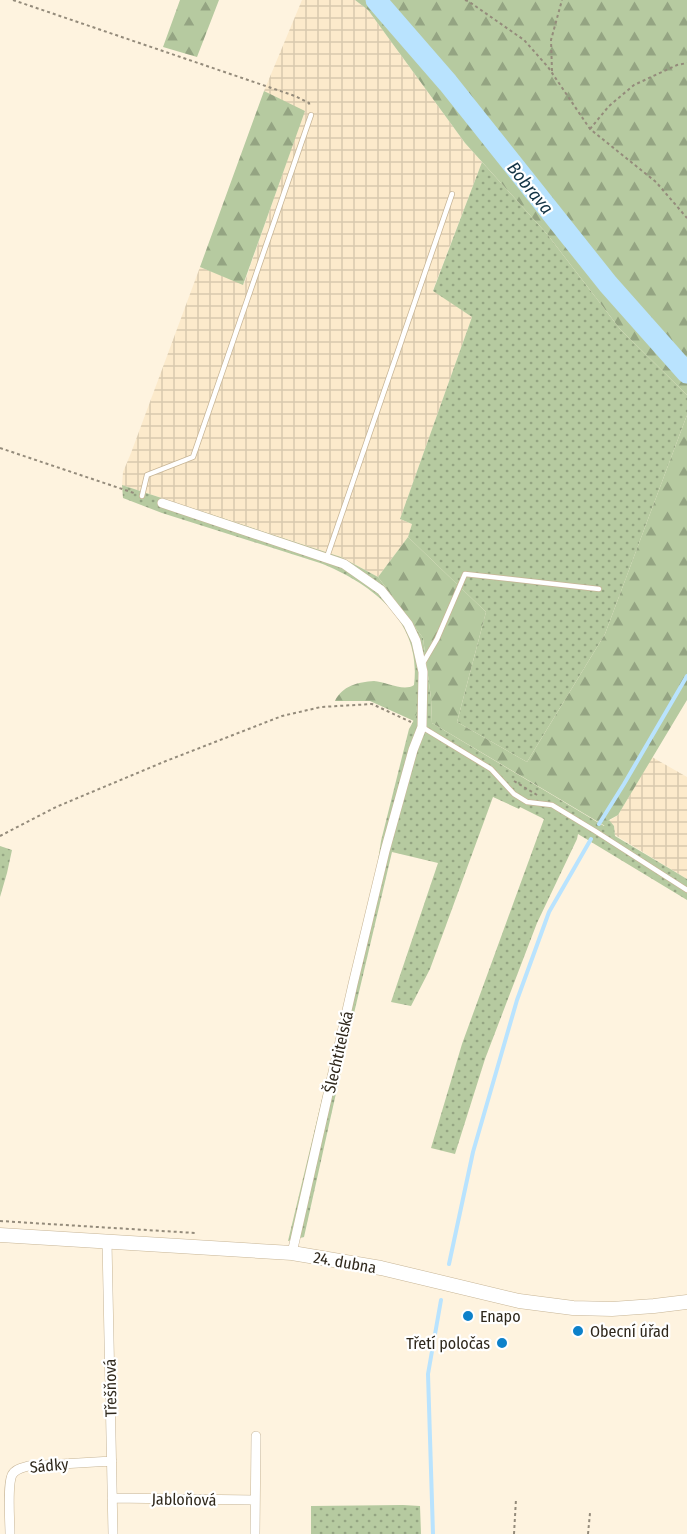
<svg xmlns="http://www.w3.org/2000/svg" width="687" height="1534" font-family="'Fira Sans Condensed',sans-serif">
  <defs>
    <pattern id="industrial-grid" width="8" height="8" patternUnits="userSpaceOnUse" patternTransform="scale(1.5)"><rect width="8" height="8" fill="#fceacb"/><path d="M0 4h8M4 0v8" fill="none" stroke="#d8c9ae"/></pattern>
    <pattern id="grass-dots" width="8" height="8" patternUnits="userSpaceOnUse" patternTransform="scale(1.5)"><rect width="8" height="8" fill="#b6caa0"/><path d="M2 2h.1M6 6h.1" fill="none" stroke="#94a482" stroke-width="1.8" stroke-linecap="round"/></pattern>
    <pattern id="forest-firs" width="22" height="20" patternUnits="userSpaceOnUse" patternTransform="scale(1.5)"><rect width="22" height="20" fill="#b6caa0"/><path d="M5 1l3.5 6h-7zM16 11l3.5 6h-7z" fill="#94a482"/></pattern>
  </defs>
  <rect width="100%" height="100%" fill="#fef3df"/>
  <path fill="url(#industrial-grid)" d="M 302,0 L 355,0 L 368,10 L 465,143 L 482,162 L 433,290 L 472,317 L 400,519 L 412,524 L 408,537 L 378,577 L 341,557 L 122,485 L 123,472 L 131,453 L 200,267 L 244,284 L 304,112 L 264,91 Z
    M 652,757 L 687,777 L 687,879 L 615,835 L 614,826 L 609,821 L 618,815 Z"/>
  <path fill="url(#grass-dots)" d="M 482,162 L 547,234 L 620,329 L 687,395 L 687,415 L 605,634 L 527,762 L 457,722 L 486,612 L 408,537 L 412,524 L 400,519 L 472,317 L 433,291 Z
    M 122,485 L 341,557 L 378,577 L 423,638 L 431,698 L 432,723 L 604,826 L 609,820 L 614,826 L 615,836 L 687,879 L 687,900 L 578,834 L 577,839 L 537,923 L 485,1059 L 455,1154 L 431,1148 L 462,1044 L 544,819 L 520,807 L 519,809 L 493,797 L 430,969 L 411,1006 L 391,1002 L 438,863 L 392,852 L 351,1026 L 304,1237 L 288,1241 L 376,874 L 381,841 L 409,729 C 423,707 412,705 414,685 C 422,622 373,584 320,563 L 162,513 L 123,498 Z
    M 0,846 L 12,850 L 7,873 L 0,897 Z
    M 403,1505 L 420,1506 L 421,1534 L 311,1534 L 311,1506 Z"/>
  <path fill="url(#forest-firs)" d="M 180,0 L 219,0 L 197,57 L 163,47 Z
    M 355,0 L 687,0 L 687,395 L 620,329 L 547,234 L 465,143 L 368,10 Z
    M 264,91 L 305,111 L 243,285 L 200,267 Z
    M 687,415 L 687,700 L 618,815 L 609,820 L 605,826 L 432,723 L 431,698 L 423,638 L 378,577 L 408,537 L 486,612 L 457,722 L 527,762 L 605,634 Z
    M 374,681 C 386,682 404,692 414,685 L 417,712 L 414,721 L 370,701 L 335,701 C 342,686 358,682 374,681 Z"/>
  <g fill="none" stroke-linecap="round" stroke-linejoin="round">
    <path stroke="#b9e3fe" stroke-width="4" d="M 599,824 L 624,784 L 687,676
      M 449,1264 L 473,1152 L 517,1000 L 549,912 L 591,839
      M 433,1534 L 428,1374 L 441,1300"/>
    <path stroke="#b9e3fe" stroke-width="21" d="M 376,0 L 448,83 L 608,284 L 687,373"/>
    <g stroke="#c7b596" stroke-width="6">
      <path id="service" d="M 142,496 L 147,475 L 193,457 L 311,115
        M 327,557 L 452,194
        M 423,663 L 437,639 L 465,574 L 599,589
        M 422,727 L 491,769 L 514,794 L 527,802 L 552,805 L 595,831 L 687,890"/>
    </g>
    <g stroke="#c7b596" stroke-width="10">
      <path id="minor" d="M 162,503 L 344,564 L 381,590 L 408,624 L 416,641 L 423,672 L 422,727 L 413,750 L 385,851 L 353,984 L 292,1253
        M 107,1242 L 113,1534
        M 112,1498 L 255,1500
        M 10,1534 C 10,1521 7,1486 12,1475 C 15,1469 22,1468 28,1466 L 112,1461
        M 255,1534 L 256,1436"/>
    </g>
    <g stroke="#c7b596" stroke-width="15">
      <path id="secondary" d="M 0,1235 L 292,1253 L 381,1268 L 519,1301 L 573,1308 L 612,1309 L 654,1306 L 687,1302"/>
    </g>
    <path stroke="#948b7b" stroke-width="2" stroke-dasharray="3 3" stroke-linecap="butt" d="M 13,0 L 295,96 L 309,103 L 310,107
      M 465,0 L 468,1 L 524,40 L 548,67 L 590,129 L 656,182 L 687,218
      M 552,71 L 551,40 L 562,0
      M 590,129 L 609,106 L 634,85 L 677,65 L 687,63
      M 0,448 L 134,493
      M 514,781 L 537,795
      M 0,836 L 56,807 L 166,761 L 282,716 L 321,707 L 372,704 L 411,722
      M 0,1221 L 195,1233
      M 514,1534 L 516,1499
      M 588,1534 L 590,1513"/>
    <use href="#service" stroke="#fff" stroke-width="4.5"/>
    <use href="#minor" stroke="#fff" stroke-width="9"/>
    <use href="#secondary" stroke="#fff" stroke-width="14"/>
  </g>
  <g fill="#0d81ca" stroke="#fff" stroke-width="2">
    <circle cx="468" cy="1316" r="6"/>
    <circle cx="578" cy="1331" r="6"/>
    <circle cx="502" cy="1343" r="6"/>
  </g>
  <g text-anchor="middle" stroke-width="4.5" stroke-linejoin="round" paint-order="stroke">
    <g font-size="16" fill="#2f281c" stroke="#fff">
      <text transform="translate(338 1052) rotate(-77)" y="6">Šlechtitelská</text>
      <text transform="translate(345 1262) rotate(10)" y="6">24. dubna</text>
      <text transform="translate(110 1388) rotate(-91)" y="6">Třešňová</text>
      <text transform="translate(49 1465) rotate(-5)" y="6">Sádky</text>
      <text transform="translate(184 1499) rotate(1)" y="6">Jabloňová</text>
    </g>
    <g font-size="16" fill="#2f281c" stroke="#fff" text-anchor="start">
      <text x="480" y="1322">Enapo</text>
      <text x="590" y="1337">Obecní úřad</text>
      <text x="490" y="1349" text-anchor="end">Třetí poločas</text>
    </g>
    <g font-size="18" font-style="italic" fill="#113244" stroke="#fff">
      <text transform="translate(530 188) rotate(51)" y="6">Bobrava</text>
    </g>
  </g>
</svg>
